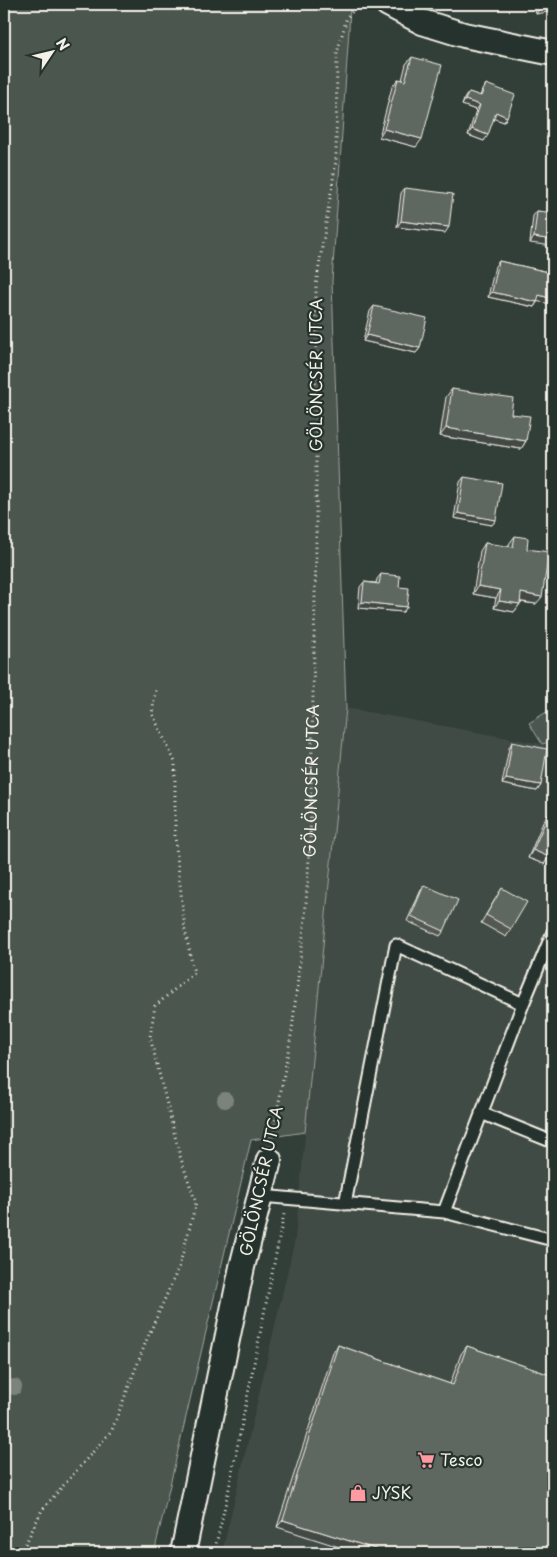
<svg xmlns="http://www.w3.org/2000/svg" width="557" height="1557" font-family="'Playpen Sans',sans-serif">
  <rect width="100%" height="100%" fill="#323e38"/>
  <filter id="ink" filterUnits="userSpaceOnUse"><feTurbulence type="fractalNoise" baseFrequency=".02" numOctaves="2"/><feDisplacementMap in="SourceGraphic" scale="10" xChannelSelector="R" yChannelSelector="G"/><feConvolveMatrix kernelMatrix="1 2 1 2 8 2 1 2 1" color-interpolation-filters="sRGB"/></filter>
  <g filter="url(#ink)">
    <path fill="#404b44" d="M 346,708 L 553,746 L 553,1553 L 222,1553 L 295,1239 Z"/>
    <path fill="#4c564f" stroke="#a0a49c" d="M 4,4 L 350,4 L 349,30 L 332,281 L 346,708 L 305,1132 L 251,1140 L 154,1553 L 4,1553 Z
      M 553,703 L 553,741 L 542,744 L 529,723 L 548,711 Z"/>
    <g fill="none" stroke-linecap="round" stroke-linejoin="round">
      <g stroke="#f4f1e8" stroke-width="15">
        <path id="lane" d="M 553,932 L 523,1004 L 444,1212 L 553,1240
          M 481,1113 L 553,1142
          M 261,1196 L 444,1212
          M 345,1204 L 396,945 L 523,1004"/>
      </g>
      <g stroke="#f4f1e8" stroke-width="28">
        <path id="street" d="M 388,4 L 422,22 L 464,35 L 553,53
          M 183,1553 L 242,1267 L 269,1160"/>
      </g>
      <g stroke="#f4f1e8" stroke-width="3" stroke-dasharray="1 4" stroke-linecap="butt">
        <path id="s1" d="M 272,1140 L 292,1030 L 305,918 L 310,844 L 316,547 L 316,285 L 336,161 L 337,53 L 347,17 L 360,4"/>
        <path d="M 21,1553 L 42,1510 L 112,1430 L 147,1339 L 179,1267 L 196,1203 L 180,1156 L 150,1037 L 155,1006 L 194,973 L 185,930 L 175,837 L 175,762 L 152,713 L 156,690"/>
        <path d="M 214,1553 L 228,1493 L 284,1214"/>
      </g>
      <use href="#lane" stroke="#26332d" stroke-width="11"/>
      <use href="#street" stroke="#26332d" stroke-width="24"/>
    </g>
    <g fill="#7c837b">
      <circle cx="225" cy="1100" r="8"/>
      <circle cx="14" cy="1387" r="8"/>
    </g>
    <path fill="#525953" stroke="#f4f1e8" d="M 534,4 L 553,4 L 536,14 Z
      M 412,57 L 416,147 L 379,137 L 392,87 L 398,79 L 402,80 L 406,64 Z
      M 486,84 L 504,122 L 494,118 L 484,141 L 468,135 L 476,110 L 462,105 L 465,97 L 469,92 L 480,96 L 482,90 Z
      M 405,188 L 445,233 L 397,227 L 401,193 Z
      M 537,211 L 553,213 L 530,243 L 533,216 Z
      M 499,261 L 553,273 L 553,302 L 551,304 L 538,301 L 534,307 L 488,297 L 495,266 Z
      M 374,306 L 420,348 L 416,353 L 363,341 L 370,311 Z
      M 452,389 L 511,414 L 526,441 L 521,449 L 440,436 L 446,397 Z
      M 464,477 L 496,520 L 492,525 L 454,518 L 460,482 Z
      M 515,536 L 527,549 L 536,604 L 520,602 L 520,604 L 514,612 L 494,608 L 496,598 L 473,594 L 480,551 L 485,543 L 509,547 L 509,544 Z
      M 381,574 L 399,587 L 407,607 L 403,612 L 358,608 L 360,587 L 364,582 L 376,583 L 377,579 Z
      M 512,742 L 541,785 L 537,791 L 502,784 L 509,748 Z
      M 549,813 L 549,857 L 544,864 L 528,858 L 544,820 Z
      M 424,885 L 444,931 L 440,936 L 407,921 L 421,890 Z
      M 502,888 L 511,929 L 506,937 L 481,923 L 497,896 Z
      M 553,1076 L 553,1085 L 550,1084 Z
      M 338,1345 L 450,1384 L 461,1354 L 467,1346 L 553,1376 L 277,1527 L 333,1353 Z"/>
    <path fill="#424944" stroke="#f4f1e8" d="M 553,6 L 553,11 L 536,14 L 540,8 Z
      M 465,100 L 480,105 L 476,110 L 462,105 Z
      M 496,112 L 507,117 L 504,122 L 492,118 Z
      M 384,129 L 422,139 L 416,147 L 379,137 Z
      M 472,129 L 488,135 L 484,141 L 468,135 Z
      M 401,221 L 449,227 L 445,233 L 397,227 Z
      M 534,237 L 553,240 L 553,246 L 530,243 Z
      M 492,292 L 537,302 L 534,307 L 488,297 Z
      M 539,295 L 553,299 L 553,302 L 551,304 L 535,301 Z
      M 367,335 L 420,348 L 416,353 L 363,341 Z
      M 446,428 L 526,441 L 521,449 L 440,436 Z
      M 458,513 L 496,520 L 492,525 L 454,518 Z
      M 478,586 L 501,590 L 496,598 L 473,594 Z
      M 521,593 L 542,597 L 536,604 L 516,601 Z
      M 499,601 L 520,604 L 514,612 L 494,608 Z
      M 362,602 L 407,607 L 403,612 L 358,608 Z
      M 506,779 L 541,785 L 537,791 L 502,784 Z
      M 533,850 L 549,857 L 544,864 L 528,858 Z
      M 283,1520 L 388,1553 L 358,1553 L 277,1527 Z"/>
    <path fill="#5f6861" stroke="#f4f1e8" d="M 539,4 L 553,4 L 553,6 L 540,8 Z
      M 412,57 L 442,65 L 422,139 L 384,129 L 398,79 L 405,81 Z
      M 486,84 L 515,95 L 507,117 L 496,112 L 488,135 L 472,129 L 480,105 L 465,100 L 469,92 L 481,96 Z
      M 405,188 L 453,194 L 449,227 L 401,221 Z
      M 537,211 L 553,213 L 553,240 L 534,237 Z
      M 499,261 L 553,273 L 553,299 L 539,295 L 537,302 L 492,292 Z
      M 374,306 L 427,318 L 420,348 L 367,335 Z
      M 452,389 L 513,398 L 511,414 L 530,416 L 526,441 L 446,428 Z
      M 464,477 L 502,483 L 496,520 L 458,513 Z
      M 515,536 L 528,538 L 527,549 L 549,552 L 542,597 L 521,593 L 520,604 L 499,601 L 501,590 L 478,586 L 485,543 L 513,547 Z
      M 381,574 L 400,576 L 399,587 L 409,588 L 407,607 L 362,602 L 364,582 L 379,584 Z
      M 512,742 L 547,749 L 541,785 L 506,779 Z
      M 549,813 L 553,814 L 553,848 L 549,857 L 533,850 Z
      M 424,885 L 458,900 L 444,931 L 411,916 Z
      M 502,888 L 527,902 L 511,929 L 486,915 Z
      M 338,1345 L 453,1385 L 467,1346 L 553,1376 L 553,1553 L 388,1553 L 283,1520 Z"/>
  </g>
  <defs>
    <g id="supermarket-bare" transform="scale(1.35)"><path d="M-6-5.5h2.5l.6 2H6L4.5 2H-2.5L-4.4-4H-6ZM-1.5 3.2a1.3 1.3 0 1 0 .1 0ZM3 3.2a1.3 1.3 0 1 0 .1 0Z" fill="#ff9aa2" stroke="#26332d" stroke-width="2.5" paint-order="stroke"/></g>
    <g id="shop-bare" transform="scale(1.35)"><path d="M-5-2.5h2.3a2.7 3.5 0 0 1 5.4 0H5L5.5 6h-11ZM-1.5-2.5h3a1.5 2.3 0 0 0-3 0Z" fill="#ff9aa2" stroke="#26332d" stroke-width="2.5" paint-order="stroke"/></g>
  </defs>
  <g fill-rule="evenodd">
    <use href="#supermarket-bare" x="426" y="1460"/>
    <use href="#shop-bare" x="358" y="1493"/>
  </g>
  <g text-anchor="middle" stroke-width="4.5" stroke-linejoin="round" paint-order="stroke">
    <g font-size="16" fill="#f4f1e8" stroke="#26332d">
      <text transform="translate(316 375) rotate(-90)" y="6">GÖLÖNCSÉR UTCA</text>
      <text dy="6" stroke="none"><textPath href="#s1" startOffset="362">GÖLÖNCSÉR UTCA</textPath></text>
      <text transform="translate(261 1181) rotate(-78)" y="6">GÖLÖNCSÉR UTCA</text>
    </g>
    <g font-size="16" fill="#f4f1e8" stroke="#26332d" text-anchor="start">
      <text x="440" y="1466">Tesco</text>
      <text x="372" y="1499">JYSK</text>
    </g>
  </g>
  <rect width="557" height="1557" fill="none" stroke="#26332d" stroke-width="20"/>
  <rect x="10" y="10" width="537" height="1537" fill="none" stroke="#f4f1e8" stroke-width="2" filter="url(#ink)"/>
  <g transform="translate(52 52) rotate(55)" stroke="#26332d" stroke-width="4" paint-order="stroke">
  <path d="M0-4L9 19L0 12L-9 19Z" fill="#f4f1e8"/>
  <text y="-8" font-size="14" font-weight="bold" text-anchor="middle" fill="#f4f1e8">N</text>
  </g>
</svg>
